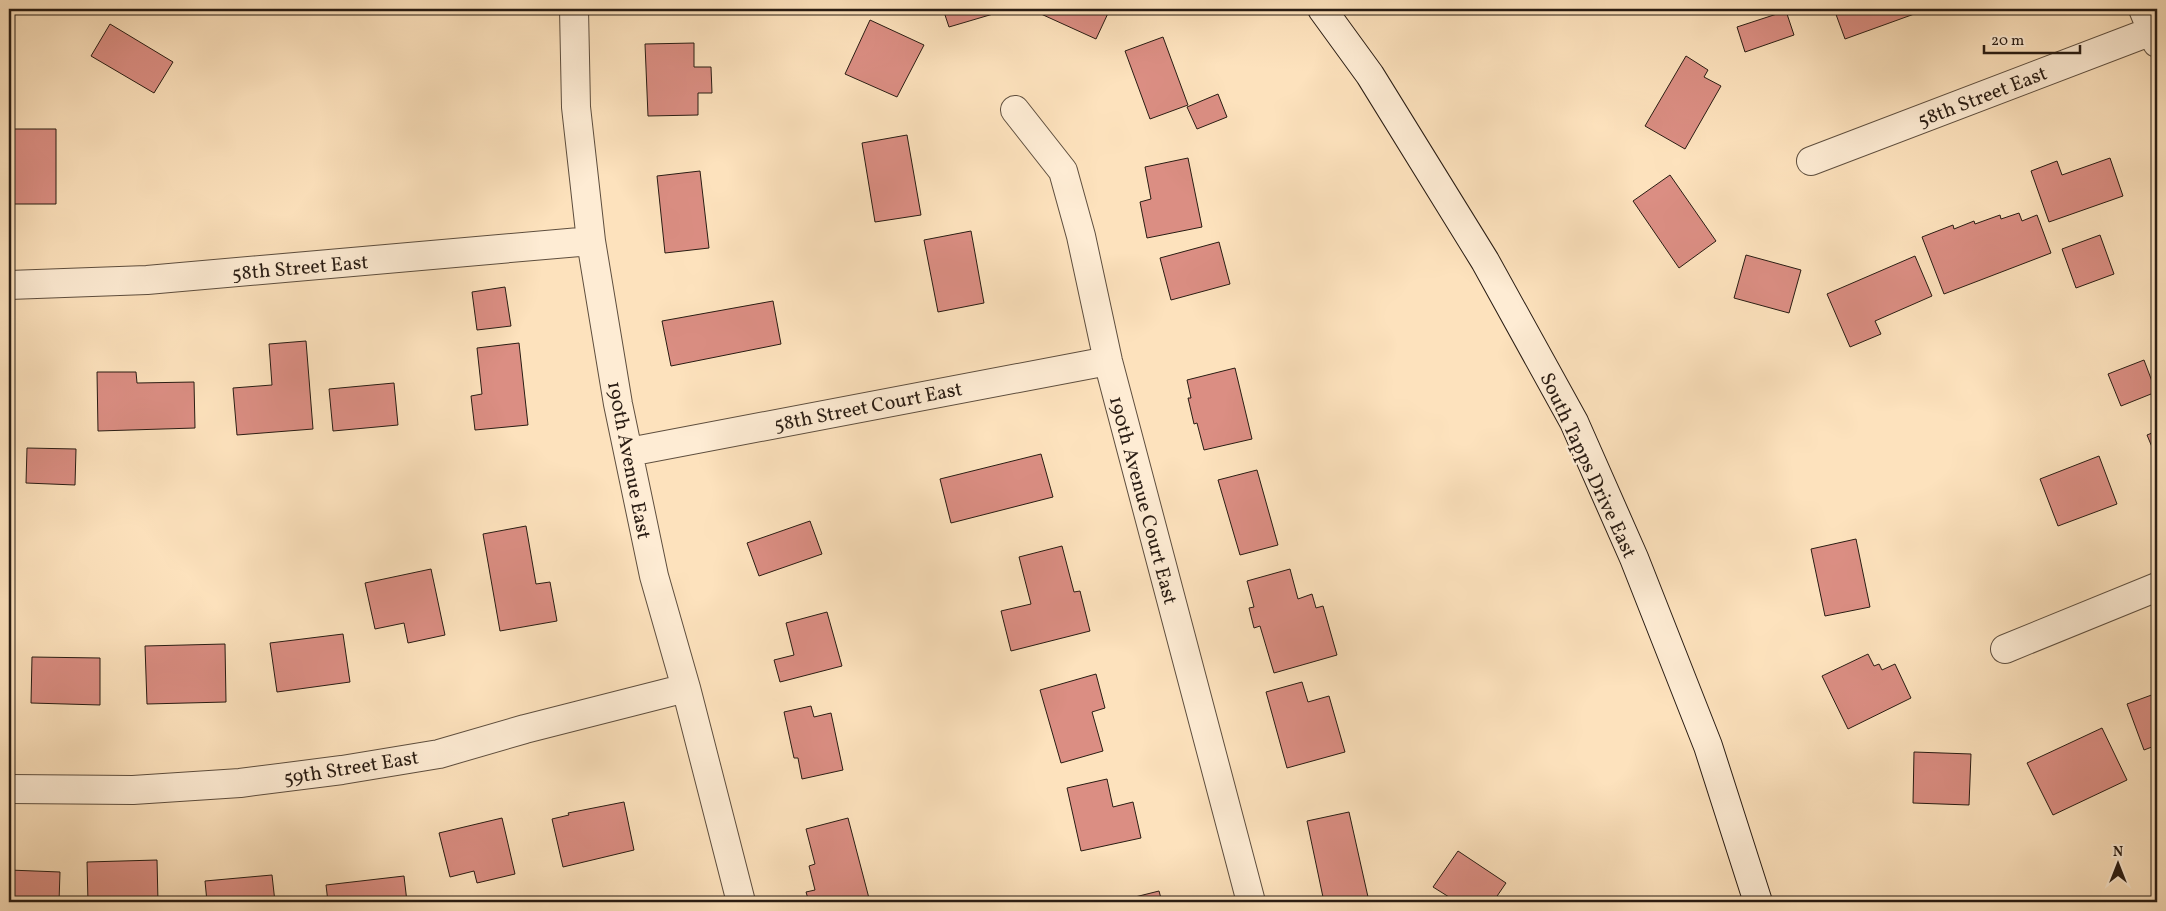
<svg xmlns="http://www.w3.org/2000/svg" width="2166" height="911" font-family="Vollkorn,serif">
  <rect width="100%" height="100%" fill="#fde2bd"/>
  <filter id="stains"><feTurbulence type="fractalNoise" baseFrequency=".004" numOctaves="4"/><feColorMatrix values="0 0 0 0 .2 0 0 0 0 .09 0 0 0 0 .02 0 0 0 .5 -.17"/></filter>
  <radialGradient id="worn" r=".72"><stop offset=".6" stop-color="#630" stop-opacity="0"/><stop offset="1" stop-color="#630" stop-opacity=".3"/></radialGradient>
  <path fill="#db8e83" stroke="#291c13" d="M 943,9 L 1010,9 L 949,27 Z
    M 1030,9 L 1110,9 L 1096,39 Z
    M 1834,9 L 1915,9 L 1917,13 L 1845,39 Z
    M 1786,11 L 1794,35 L 1745,52 L 1737,27 Z
    M 870,20 L 924,45 L 897,97 L 845,74 Z
    M 110,24 L 173,62 L 154,93 L 91,56 Z
    M 1163,37 L 1188,105 L 1150,119 L 1125,51 Z
    M 694,43 L 694,67 L 711,67 L 712,93 L 698,93 L 698,115 L 648,116 L 645,44 Z
    M 1686,56 L 1708,70 L 1704,77 L 1721,86 L 1685,149 L 1645,126 Z
    M 1218,94 L 1227,117 L 1197,129 L 1187,107 Z
    M 9,129 L 56,129 L 56,204 L 9,204 Z
    M 907,135 L 921,215 L 875,222 L 862,143 Z
    M 1188,158 L 1202,227 L 1147,238 L 1140,202 L 1151,199 L 1145,167 Z
    M 2110,158 L 2123,196 L 2049,222 L 2031,171 L 2057,161 L 2062,175 Z
    M 700,171 L 709,248 L 665,253 L 657,176 Z
    M 1670,175 L 1716,241 L 1679,268 L 1633,201 Z
    M 2019,213 L 2022,221 L 2037,215 L 2051,253 L 1944,294 L 1922,237 L 1953,225 L 1954,229 L 1974,221 L 1975,224 L 2000,215 L 2001,219 Z
    M 971,231 L 984,303 L 938,312 L 924,240 Z
    M 2100,235 L 2114,274 L 2076,288 L 2062,249 Z
    M 1219,242 L 1230,284 L 1171,300 L 1160,258 Z
    M 1746,255 L 1801,270 L 1789,313 L 1734,298 Z
    M 1915,256 L 1932,296 L 1875,321 L 1881,334 L 1850,347 L 1827,294 Z
    M 505,287 L 511,326 L 477,330 L 472,292 Z
    M 773,301 L 781,344 L 671,366 L 662,321 Z
    M 306,341 L 313,429 L 237,435 L 233,388 L 272,385 L 269,344 Z
    M 519,343 L 528,425 L 475,430 L 471,396 L 482,394 L 477,348 Z
    M 2144,360 L 2156,392 L 2121,406 L 2108,374 Z
    M 1235,368 L 1252,439 L 1204,450 L 1197,423 L 1194,424 L 1188,398 L 1191,398 L 1187,380 Z
    M 97,372 L 136,372 L 137,383 L 194,382 L 195,428 L 98,431 Z
    M 394,383 L 398,425 L 333,431 L 329,389 Z
    M 2157,431 L 2157,459 L 2147,435 Z
    M 27,448 L 76,449 L 75,485 L 26,483 Z
    M 1041,454 L 1053,497 L 951,523 L 940,479 Z
    M 2099,456 L 2117,504 L 2058,526 L 2040,479 Z
    M 1257,470 L 1278,545 L 1240,555 L 1218,480 Z
    M 810,521 L 822,554 L 759,576 L 747,543 Z
    M 526,526 L 536,584 L 550,582 L 557,621 L 500,631 L 483,534 Z
    M 1856,539 L 1870,607 L 1825,616 L 1811,549 Z
    M 1062,546 L 1074,592 L 1080,591 L 1090,631 L 1011,651 L 1001,611 L 1031,604 L 1019,557 Z
    M 431,569 L 445,635 L 408,643 L 404,623 L 375,629 L 365,583 Z
    M 1290,569 L 1298,599 L 1312,594 L 1316,608 L 1323,606 L 1337,655 L 1274,673 L 1260,626 L 1254,628 L 1249,608 L 1254,607 L 1247,581 Z
    M 827,612 L 842,666 L 780,682 L 774,660 L 794,655 L 786,623 Z
    M 343,634 L 350,682 L 277,692 L 270,643 Z
    M 225,644 L 226,702 L 147,704 L 145,646 Z
    M 1868,654 L 1874,666 L 1879,664 L 1882,670 L 1895,664 L 1911,698 L 1848,729 L 1822,676 Z
    M 32,657 L 100,658 L 100,705 L 31,703 Z
    M 1096,674 L 1105,708 L 1092,712 L 1103,751 L 1061,763 L 1040,690 Z
    M 1302,682 L 1308,702 L 1329,696 L 1345,752 L 1287,768 L 1266,692 Z
    M 2157,693 L 2157,745 L 2144,750 L 2127,704 Z
    M 811,706 L 814,717 L 831,713 L 843,770 L 802,779 L 798,758 L 794,758 L 784,712 Z
    M 2102,728 L 2127,780 L 2053,815 L 2027,763 Z
    M 1914,752 L 1971,754 L 1969,805 L 1913,803 Z
    M 1107,779 L 1113,807 L 1133,802 L 1141,838 L 1081,851 L 1067,788 Z
    M 624,802 L 634,850 L 563,867 L 552,819 L 569,815 L 568,813 Z
    M 1349,812 L 1368,897 L 1344,902 L 1324,902 L 1307,821 Z
    M 502,818 L 515,874 L 477,883 L 474,871 L 450,877 L 439,833 Z
    M 848,818 L 870,902 L 809,902 L 806,892 L 815,890 L 809,866 L 815,864 L 806,829 Z
    M 1458,851 L 1506,883 L 1493,902 L 1457,902 L 1433,887 Z
    M 157,860 L 158,902 L 88,902 L 87,862 Z
    M 9,870 L 60,872 L 59,902 L 9,902 Z
    M 272,875 L 275,902 L 207,902 L 205,881 Z
    M 404,876 L 407,902 L 328,902 L 326,885 Z
    M 1159,891 L 1162,902 L 1115,902 Z"/>
  <g fill="none" stroke-linecap="round" stroke-linejoin="round">
    <g stroke="#5e4e3e" stroke-width="30">
      <path id="street" d="M 574,9 L 576,107 L 591,241 L 618,404 L 654,576 L 686,688 L 741,902
        M 2143,9 L 2157,43
        M 1015,110 L 1063,171 L 1081,236 L 1108,361 L 1251,902
        M 1811,161 L 2152,31
        M 9,285 L 147,280 L 591,241
        M 629,452 L 1108,361
        M 2005,649 L 2157,587
        M 9,789 L 133,790 L 240,783 L 342,770 L 439,754 L 525,729 L 686,688"/>
    </g>
    <g stroke="#291c13" stroke-width="30">
      <path id="secondary" d="M 1322,9 L 1370,75 L 1485,261 L 1574,422 L 1634,558 L 1708,746 L 1758,902"/>
    </g>
    <use href="#street" stroke="#feecd4" stroke-width="28"/>
    <use href="#secondary" stroke="#feecd4" stroke-width="28"/>
  </g>
  <g text-anchor="middle" stroke-width="4.5" stroke-linejoin="round" paint-order="stroke">
    <g font-size="20" fill="#291c13" stroke="#feecd4">
      <text transform="translate(1982 96) rotate(-21)" y="7">58th Street East</text>
      <text transform="translate(300 267) rotate(-5)" y="7">58th Street East</text>
      <text transform="translate(868 406) rotate(-11)" y="7">58th Street Court East</text>
      <text transform="translate(630 460) rotate(79)" y="7">190th Avenue East</text>
      <text transform="translate(1589 465) rotate(65)" y="7">South Tapps Drive East</text>
      <text transform="translate(1144 500) rotate(75)" y="7">190th Avenue Court East</text>
      <text transform="translate(351 767) rotate(-9)" y="7">59th Street East</text>
    </g>
  </g>
  <rect width="2166" height="911" fill="none" stroke="#fde2bd" stroke-width="30"/>
  <rect x="10" y="10" width="2146" height="891" fill="none" stroke="#291c13" stroke-width="2.5"/>
  <rect x="15" y="15" width="2136" height="881" fill="none" stroke="#291c13"/>
  <g transform="translate(2118 864)" stroke="#feecd4" stroke-width="4" paint-order="stroke">
  <path d="M0-4L9 19L0 12L-9 19Z" fill="#291c13"/>
  <text y="-8" font-size="14" font-weight="bold" text-anchor="middle" fill="#291c13">N</text>
  </g>
  <path d="M1984 45v8h96v-8" fill="none" stroke="#291c13" stroke-width="2.5"/>
  <text x="1991" y="45" font-size="15" fill="#291c13" stroke="#feecd4" stroke-width="4" paint-order="stroke">20 m</text>
  <rect width="100%" height="100%" filter="url(#stains)"/>
  <rect width="100%" height="100%" fill="url(#worn)"/>
</svg>
